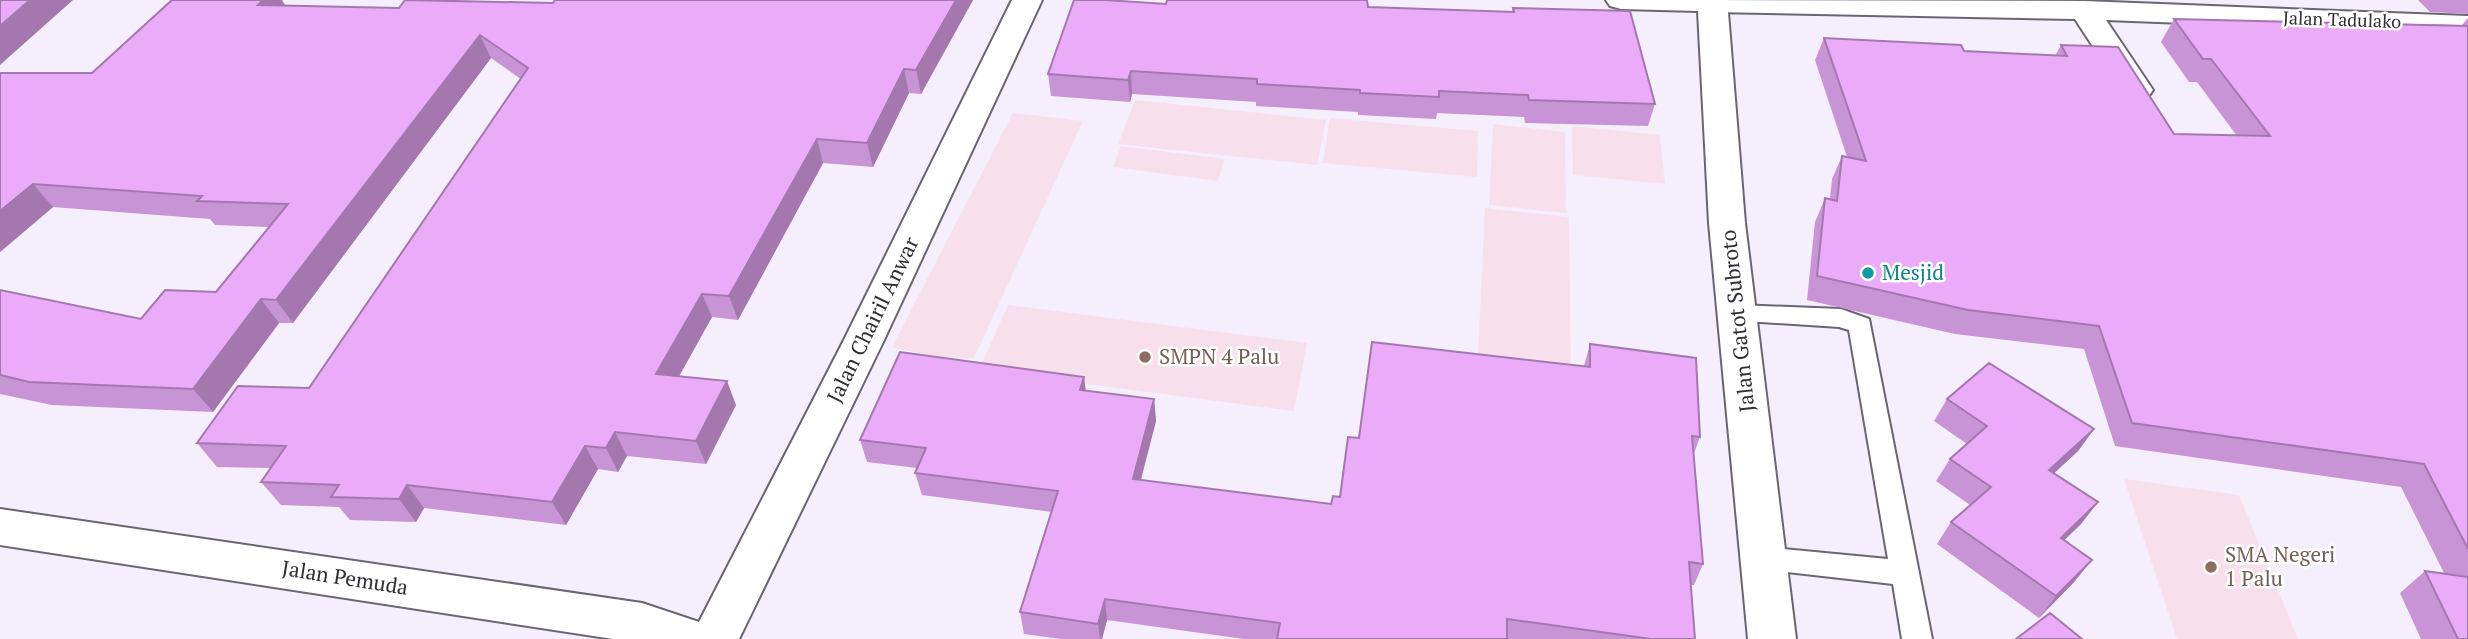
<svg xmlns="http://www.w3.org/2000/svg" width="2468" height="639" font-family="'PT Serif',serif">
  <rect width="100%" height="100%" fill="#f5eefd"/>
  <path fill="#f7e0ec" d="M 1135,100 L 1326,120 L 1317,165 L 1118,144 Z
    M 1013,113 L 1083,121 L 974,358 L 932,357 L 892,347 Z
    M 1330,118 L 1478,131 L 1477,177 L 1323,163 Z
    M 1493,124 L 1565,132 L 1566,213 L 1489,205 Z
    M 1572,126 L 1660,135 L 1665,184 L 1573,175 Z
    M 1121,146 L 1225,159 L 1218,181 L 1113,167 Z
    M 1485,208 L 1569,217 L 1571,386 L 1477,375 Z
    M 1008,305 L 1307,343 L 1294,411 L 979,370 Z
    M 2124,479 L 2239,495 L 2298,639 L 2177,639 Z"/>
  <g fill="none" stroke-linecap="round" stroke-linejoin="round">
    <g stroke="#6b6572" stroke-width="4">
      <path id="lane" d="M 1738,305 L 1841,309 L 1869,319 L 1932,639 L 1902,639 L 1893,584 L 1752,568 L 1748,559 L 1752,550 L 1762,547 L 1888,559 L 1849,330 L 1839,327 L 1729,320 L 1726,314 L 1729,308 Z"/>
    </g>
    <g stroke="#6b6572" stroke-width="4">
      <path id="street" d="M 1012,0 L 1042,0 L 884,340 L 739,639 L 613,639 L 0,545 L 0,509 L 642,603 L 699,622 L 844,340 Z
        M 1699,0 L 2084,1 L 2468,16 L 2468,34 L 2106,20 L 2153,90 L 2148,97 L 2137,100 L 2126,97 L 2075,19 L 1712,12 L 1701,9 L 1697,3 Z"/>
    </g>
    <g stroke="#6b6572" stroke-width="4">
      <path id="secondary" d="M 1606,0 L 1727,0 L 1745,223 L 1796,639 L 1748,639 L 1709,223 L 1698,11 L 1621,9 L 1610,6 Z"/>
    </g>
    <use href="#lane" fill="#fff" fill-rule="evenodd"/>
    <use href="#street" fill="#fff" fill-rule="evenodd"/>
    <use href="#secondary" fill="#fff" fill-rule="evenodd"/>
  </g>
  <path fill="#c994d6" d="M 282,0 L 285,6 L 399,8 L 553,3 L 555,0 L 973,0 L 921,94 L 909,93 L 873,167 L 823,163 L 738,320 L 712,317 L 679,376 L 736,405 L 706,464 L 627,456 L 618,472 L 598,469 L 566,525 L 424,508 L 416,522 L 350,520 L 339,507 L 281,505 L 261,482 L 270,468 L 217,467 L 197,443 L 309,388 L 521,79 L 491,58 L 293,323 L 279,323 L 213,412 L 52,405 L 0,394 L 0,290 L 141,319 L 216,292 L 269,227 L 215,225 L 210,219 L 53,207 L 0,252 L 0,73 L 92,73 Z
    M 2418,0 L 2468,0 L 2468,14 L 2430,12 Z
    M 1166,4 L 1368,7 L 1512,12 L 1513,8 L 1655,104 L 1648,126 L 1525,123 L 1524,117 L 1437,113 L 1436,119 L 1358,115 L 1358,112 L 1256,106 L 1256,102 L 1132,94 L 1130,102 L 1051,96 L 1048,74 Z
    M 2468,18 L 2468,639 L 2421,639 L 2400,593 L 2425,571 L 2444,573 L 2401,487 L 2115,446 L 2084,349 L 1955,334 L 1807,300 L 1815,222 L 1825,198 L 1830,199 L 1832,179 L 1842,156 L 1847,157 L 1815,60 L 1824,38 L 1964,51 L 2055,56 L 2061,45 L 2174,134 L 2237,136 L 2197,82 L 2189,82 L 2161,42 L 2174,19 L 2462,25 Z
    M 1590,344 L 1700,437 L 1693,456 L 1703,564 L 1694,585 L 1691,585 L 1695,639 L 1244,639 L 1107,620 L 1102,639 L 1061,639 L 1024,634 L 1020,612 L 1052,512 L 922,495 L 915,473 L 917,468 L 867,462 L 860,440 L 1086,391 L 1154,399 L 1156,421 L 1141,480 L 1331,504 L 1340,497 L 1359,438 L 1584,366 Z
    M 1947,399 L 2094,429 L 2078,451 L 2054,473 L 2098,502 L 2081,524 L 2064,540 L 2075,581 L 2039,618 L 1937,544 L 1951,522 L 1970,505 L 1936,481 L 1950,459 L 1967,444 L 1934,421 Z"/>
  <path fill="#a478ae" d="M 30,0 L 73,0 L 0,65 L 0,26 Z
    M 263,0 L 282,0 L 288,11 L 258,5 Z
    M 956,0 L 973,0 L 921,94 L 916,70 Z
    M 480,35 L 491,58 L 293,323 L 276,300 Z
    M 904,69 L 909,93 L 873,167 L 867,143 Z
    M 1131,71 L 1132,94 L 1130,102 L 1128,80 Z
    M 817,139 L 823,163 L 738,320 L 729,296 Z
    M 33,184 L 53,207 L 0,252 L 0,211 Z
    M 702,294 L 712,317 L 667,398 L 656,374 Z
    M 261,299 L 279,323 L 213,412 L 193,389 Z
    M 1084,377 L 1087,399 L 1080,390 Z
    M 727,381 L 736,405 L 706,464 L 696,441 Z
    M 1154,399 L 1156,421 L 1135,501 L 1133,479 Z
    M 2094,429 L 2078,451 L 2034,492 L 2049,470 Z
    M 615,432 L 627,456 L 618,472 L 606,448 Z
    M 585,446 L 598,469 L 566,525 L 552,502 Z
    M 407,485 L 424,508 L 416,522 L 399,499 Z
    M 2098,502 L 2081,524 L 2044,560 L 2061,538 Z
    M 2092,560 L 2075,581 L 2039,618 L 2056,596 Z
    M 1105,599 L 1107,620 L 1102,639 L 1100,639 L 1098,624 Z"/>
  <path fill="#eaacf9" stroke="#a478ae" stroke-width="2" d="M 0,0 L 30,0 L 0,26 Z
    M 172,0 L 263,0 L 258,5 L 399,8 L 405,0 L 553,3 L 555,0 L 956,0 L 916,70 L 904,69 L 867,143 L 817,139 L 729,296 L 702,294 L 656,374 L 727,381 L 696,441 L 615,432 L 606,448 L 585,446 L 552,502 L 407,485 L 399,499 L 331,497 L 339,485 L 261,482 L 286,446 L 197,443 L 238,386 L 309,388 L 528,68 L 480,35 L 276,300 L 261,299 L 193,389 L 29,382 L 0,375 L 0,290 L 141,319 L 165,290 L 216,292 L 288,204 L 197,201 L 202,196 L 33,184 L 0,211 L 0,73 L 92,73 Z
    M 1074,0 L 1105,0 L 1166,4 L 1167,0 L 1367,0 L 1368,7 L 1514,12 L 1513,8 L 1630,11 L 1655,104 L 1529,100 L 1528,95 L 1439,91 L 1439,97 L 1360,93 L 1360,90 L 1257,84 L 1257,79 L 1131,71 L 1128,80 L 1048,74 Z
    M 2174,19 L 2468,26 L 2468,549 L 2424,464 L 2132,423 L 2099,326 L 1968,310 L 1817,276 L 1825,198 L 1837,201 L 1842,156 L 1866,161 L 1824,38 L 1961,45 L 1964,51 L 2067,56 L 2061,45 L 2118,47 L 2174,134 L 2270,136 L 2211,59 L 2203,59 Z
    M 1372,342 L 1590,367 L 1590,344 L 1696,358 L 1700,437 L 1692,436 L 1703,564 L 1689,562 L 1695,639 L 1651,639 L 1507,619 L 1507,639 L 1277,639 L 1280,623 L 1105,599 L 1098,624 L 1020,612 L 1058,491 L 915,473 L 926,448 L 860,440 L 900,352 L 1084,377 L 1080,390 L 1154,399 L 1133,479 L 1331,504 L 1333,496 L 1340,497 L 1348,437 L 1359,438 Z
    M 1989,363 L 2094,429 L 2049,470 L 2098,502 L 2061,538 L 2092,560 L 2056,596 L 1951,522 L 1991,487 L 1950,459 L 1987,426 L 1947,399 Z
    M 2425,571 L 2468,577 L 2468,639 L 2458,639 Z
    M 2050,613 L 2082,639 L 2016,639 Z"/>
  <circle fill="#0f9aa8" stroke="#fff" stroke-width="2.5" cx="1868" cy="273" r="7"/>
  <g fill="#8d6e63" stroke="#fff" stroke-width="2.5">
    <circle cx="1145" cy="357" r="7"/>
    <circle cx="2211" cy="567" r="7"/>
  </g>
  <g text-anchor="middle" stroke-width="5" stroke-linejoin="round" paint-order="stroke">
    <g font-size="18" fill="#312e34" stroke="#fff">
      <text transform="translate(2342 20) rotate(2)" y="6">Jalan Tadulako</text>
    </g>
    <g font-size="21" fill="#0d838f" stroke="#fff" text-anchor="start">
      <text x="1882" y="280">Mesjid</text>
    </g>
    <g font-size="21" fill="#312e34" stroke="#fff">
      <text transform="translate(873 320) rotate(-64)" y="7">Jalan Chairil Anwar</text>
      <text transform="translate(1738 321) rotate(-96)" y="7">Jalan Gatot Subroto</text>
      <text transform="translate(345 578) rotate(9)" y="7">Jalan Pemuda</text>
    </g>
    <g font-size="21" fill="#785e54" stroke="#fff" text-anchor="start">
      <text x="1159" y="364">SMPN 4 Palu</text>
      <text x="2225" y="562">SMA Negeri<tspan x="2225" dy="24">1 Palu</tspan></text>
    </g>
  </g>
</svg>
